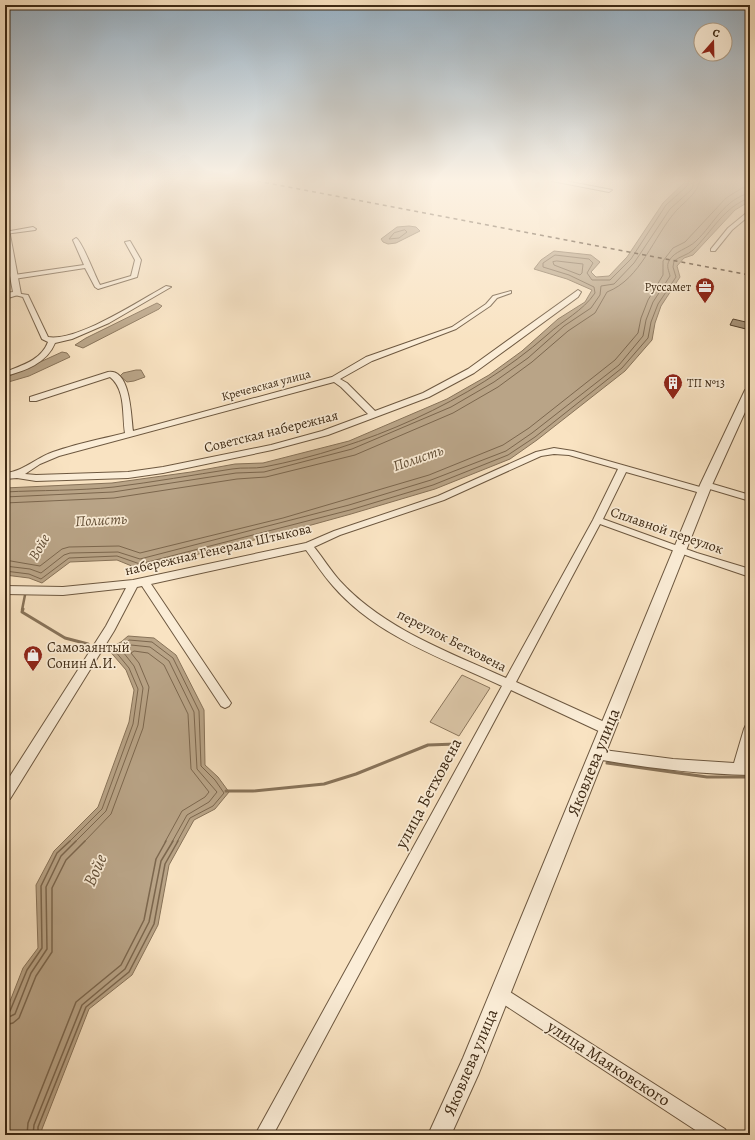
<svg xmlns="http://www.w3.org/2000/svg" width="755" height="1140" font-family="Alegreya,serif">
  <rect width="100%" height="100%" fill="#f9e3c2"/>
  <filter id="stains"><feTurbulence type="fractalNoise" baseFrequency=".005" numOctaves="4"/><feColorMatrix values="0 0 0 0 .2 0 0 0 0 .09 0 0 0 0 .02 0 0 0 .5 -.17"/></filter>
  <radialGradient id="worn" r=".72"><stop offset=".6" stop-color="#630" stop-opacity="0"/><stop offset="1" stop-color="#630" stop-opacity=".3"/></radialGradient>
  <path fill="#d9c4a5" stroke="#8c775d" d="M 462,675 L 490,688 L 459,736 L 430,722 Z"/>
  <path fill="#b9a487" stroke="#887359" d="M 686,181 L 750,181 L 750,201 L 735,210 L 693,255 L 684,258 L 677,266 L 680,277 L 661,306 L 655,323 L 652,340 L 625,371 L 537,440 L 510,459 L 435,489 L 351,514 L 286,532 L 139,569 L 117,560 L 70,562 L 42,583 L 29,578 L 5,575 L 5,488 L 112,483 L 191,472 L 235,464 L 263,463 L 349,441 L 447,399 L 489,375 L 522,351 L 558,319 L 585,302 L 592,290 L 567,279 L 534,269 L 541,260 L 554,251 L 591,255 L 600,262 L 591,272 L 596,277 L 609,276 L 627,257 L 663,203 Z
    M 409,226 L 416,227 L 420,231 L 396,243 L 388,244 L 383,242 L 381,239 L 397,227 Z
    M 157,303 L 162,306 L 159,309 L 83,348 L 75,345 L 86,338 Z
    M 62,352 L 67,353 L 70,357 L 29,376 L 5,383 L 5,378 Z
    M 136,370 L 141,370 L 145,377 L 134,381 L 127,382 L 120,376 L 123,373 Z
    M 128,636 L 154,638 L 176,655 L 204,710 L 205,765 L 218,777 L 229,792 L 215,809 L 194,820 L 169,865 L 158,925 L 132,975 L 89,1009 L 42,1129 L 41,1135 L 5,1135 L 5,1014 L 23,968 L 38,948 L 36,885 L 54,851 L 98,807 L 129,722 L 134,690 L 126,670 L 108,649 L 121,642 Z"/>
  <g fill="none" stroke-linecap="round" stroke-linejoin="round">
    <path stroke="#7c674e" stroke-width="1" d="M 405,230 L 407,232 L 399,238 L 389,239 L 394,233 Z
      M 557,261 L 583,264 L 582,273 L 580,275 L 554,265 L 553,262 Z
      M 5,492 C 41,490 78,491 114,487 C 154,482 193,475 232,469 C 243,467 254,469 264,467 C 364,448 471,402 547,335 C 563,320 583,311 595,293 L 594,287 L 569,275 L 543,267 L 543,263 L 555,255 L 589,259 L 593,263 L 587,273 L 592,280 L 610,280 L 631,259 L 666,205 L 687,186 L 689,181
      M 5,497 L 113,492 L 236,473 L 264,472 L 352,449 L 451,407 L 494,382 L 528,358 L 564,326 L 591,308 L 600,295 L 601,286 L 614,284 L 634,263 L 670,209 L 692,189 L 694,181
      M 5,503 L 114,498 L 237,479 L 266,477 L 355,455 L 453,413 L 498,387 L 532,362 L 568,331 L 595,313 L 607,292 C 641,279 653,237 676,211 C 685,201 696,195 700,181
      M 5,560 L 40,566 L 62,549 L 69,547 L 119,546 L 140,553 L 283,518 L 429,475 L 503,445 L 529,428 L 615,360 L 638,333 L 641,318 L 648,300 L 663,275 L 663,261 L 673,248 L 685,242 L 726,198 L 742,188 L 750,187
      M 5,566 L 30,569 L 41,573 L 64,555 L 70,553 L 118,552 L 140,559 L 349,505 L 431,480 L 506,451 L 532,433 L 619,365 L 643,336 L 646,320 L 653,302 L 670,276 C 669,271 666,266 669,261 C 674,251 688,249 696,241 C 714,224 724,199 750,193
      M 5,571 L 29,574 L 41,579 L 69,558 L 117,556 L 140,564 L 350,510 L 433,485 L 508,455 L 535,437 L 622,368 L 648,338 L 651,322 L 658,304 L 676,277 L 673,267 L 674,261 C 680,256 688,255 693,250 C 712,232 724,206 750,198
      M 69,842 L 102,809 L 133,724 L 138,689 L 129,668 L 115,651 L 129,640 L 152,642 L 173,658 L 199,711 L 201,766 L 215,780 L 224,793 L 213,806 L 190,818 L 177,842
      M 75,842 L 106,811 L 138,725 L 143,688 L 134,666 L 123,652 L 131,645 L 150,647 L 169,661 L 194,712 L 197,769 L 217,792 L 209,802 L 187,815 L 172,842
      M 84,842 L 111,814 L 143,728 L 149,687 L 139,663 L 131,653 L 134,651 L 148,653 L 164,665 L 188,714 L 191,769 L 209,792 L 205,797 L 182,811 L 165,842"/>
    <path stroke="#7c674e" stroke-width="1.5" d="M 5,1013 L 10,1011 L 27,970 L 42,948 L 41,886 L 57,853 L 70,841
      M 5,1019 L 15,1014 L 31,973 L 47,949 L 46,887 L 61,856 L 76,841
      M 5,1025 L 13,1023 L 19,1018 L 36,976 L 52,952 L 52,888 L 66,860 L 85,841
      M 27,1135 L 28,1123 L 76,1002 L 121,965 L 144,920 L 156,859 L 166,841
      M 33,1135 L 34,1125 L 82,1005 L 125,969 L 149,922 L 161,861 L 173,841
      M 38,1135 L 38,1127 L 86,1007 L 129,972 L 154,924 L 165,864 L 178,841"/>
    <path stroke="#887359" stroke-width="2.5" d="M 22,610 L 25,595"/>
    <path stroke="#887359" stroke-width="3" d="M 23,609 L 22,612 L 65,638 L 88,644
      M 607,763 L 707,777 L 750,777
      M 226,791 L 253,791 L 324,784 L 356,774 L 428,745 L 456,744"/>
  </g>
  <path fill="#9f8a6f" stroke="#3e2a15" d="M 733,319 L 750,323 L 750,330 L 730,325 Z"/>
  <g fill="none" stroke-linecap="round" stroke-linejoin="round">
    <g stroke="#6d5840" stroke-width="2">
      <path id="minor" d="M 552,181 L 565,181 L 612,190 L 609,192 Z
        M 750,210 L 750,215 L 732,230 L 715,251 L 711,251 L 711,249 L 728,228 Z
        M 33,227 L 36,229 L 35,230 L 5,234 L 5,232 Z
        M 76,238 C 82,241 95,276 100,285 L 131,276 L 135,260 L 125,242 L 130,241 L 141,260 L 137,277 L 98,289 L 95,287 L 85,268 L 14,279 L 11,277 L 14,275 L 84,265 L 73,240 Z
        M 166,286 L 171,287 L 109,323 L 72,339 L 55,343 C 47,363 25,371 5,376 L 5,372 C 23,365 41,360 48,342 L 42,339 L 23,297 L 15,295 L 15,293 L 28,295 L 48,337 C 77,342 139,301 166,286 Z
        M 578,290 L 581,292 L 578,297 L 474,373 L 429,397 L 328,435 L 272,450 L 163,473 L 128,478 L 36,481 L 17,478 L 5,479 L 5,473 C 22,472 36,458 53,452 C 76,444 101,439 125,433 C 122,414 126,390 110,377 L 36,401 L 30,401 L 30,397 L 108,372 C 131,368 131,418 133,431 L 332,377 L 366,357 L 452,327 L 486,304 L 493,296 L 511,291 L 511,293 L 497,298 L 490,306 L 456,329 L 372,361 L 340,379 L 347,383 L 375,411 L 423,393 L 468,369 ZM 334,382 L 341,387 L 368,414 L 322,431 L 271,445 L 163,467 L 128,472 L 36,475 L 25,474 L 40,464 L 59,456 Z
        M 554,448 L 573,451 L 707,489 L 708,491 L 707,493 L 704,494 L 626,472 L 603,519 L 697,553 L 750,569 L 750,577 L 691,557 L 600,524 L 516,682 L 611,725 L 613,729 L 611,733 L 607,734 L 603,733 L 511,690 L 273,1135 L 255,1135 L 502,686 C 444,659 376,636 333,586 C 323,575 315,562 306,550 L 151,584 L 229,700 L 231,703 L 229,706 L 225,708 L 221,706 L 142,586 L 137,587 L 114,631 L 10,799 L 5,801 L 5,784 L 106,626 L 126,588 L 63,595 L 5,594 L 5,586 L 63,587 L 133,580 L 306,543 L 334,531 L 438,496 L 536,452 ZM 554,454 L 569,455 L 618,469 L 593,520 L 506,678 C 449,652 384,629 340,581 C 331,571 323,558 314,547 L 340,535 L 444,500 L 541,456 Z
        M 706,482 L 750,495 L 750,501 L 703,487 L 702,485 L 703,483 Z
        M 750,724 L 750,752 L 747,763 L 750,763 L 750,775 C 698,774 647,768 596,759 L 592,758 L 590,754 L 592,750 L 596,749 L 673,759 L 734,763 L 744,729 L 746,725 Z
        M 499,985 L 725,1129 L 728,1135 L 703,1135 L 494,998 L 491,993 L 494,988 Z"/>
    </g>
    <g stroke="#6d5840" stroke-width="2">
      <path id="tertiary" d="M 5,227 L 9,229 L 21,294 L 5,299 L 5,293 L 13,292 L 5,249 Z
        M 750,387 L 750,401 L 712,485 L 479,1073 L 451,1135 L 428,1135 L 463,1058 L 700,485 L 745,390 Z"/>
    </g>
    <use href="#minor" fill="#fbedd7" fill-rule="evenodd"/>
    <use href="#tertiary" fill="#fbedd7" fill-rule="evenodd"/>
    <path stroke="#3e2a15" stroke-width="1.5" stroke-dasharray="4 4" stroke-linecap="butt" d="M 257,181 L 750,275"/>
  </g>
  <linearGradient id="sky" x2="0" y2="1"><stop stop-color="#95aec1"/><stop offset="0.53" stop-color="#fcf2e4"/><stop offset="1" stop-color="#fcf2e4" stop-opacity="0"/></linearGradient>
  <rect width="755" height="341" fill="url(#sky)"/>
  <defs>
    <g id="office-pin" transform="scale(1)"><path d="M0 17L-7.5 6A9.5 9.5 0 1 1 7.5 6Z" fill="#8f2418" stroke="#fbedd7"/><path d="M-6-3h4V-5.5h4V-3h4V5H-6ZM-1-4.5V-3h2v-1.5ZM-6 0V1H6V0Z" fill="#fff"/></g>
    <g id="building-pin" transform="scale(1)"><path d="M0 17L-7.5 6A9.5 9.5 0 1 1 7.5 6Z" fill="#8f2418" stroke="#fbedd7"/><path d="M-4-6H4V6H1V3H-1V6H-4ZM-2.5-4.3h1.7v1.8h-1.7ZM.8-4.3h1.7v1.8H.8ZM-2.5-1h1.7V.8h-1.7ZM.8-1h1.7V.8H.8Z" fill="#fff"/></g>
    <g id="shop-pin" transform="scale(1)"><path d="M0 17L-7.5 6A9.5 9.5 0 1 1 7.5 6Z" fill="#8f2418" stroke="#fbedd7"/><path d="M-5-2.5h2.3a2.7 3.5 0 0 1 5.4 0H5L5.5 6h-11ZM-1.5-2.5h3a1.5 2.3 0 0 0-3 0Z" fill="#fff"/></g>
  </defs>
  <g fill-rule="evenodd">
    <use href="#office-pin" x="705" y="287"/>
    <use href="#building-pin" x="673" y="383"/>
    <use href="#shop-pin" x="33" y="655"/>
  </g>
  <g text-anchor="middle" stroke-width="3.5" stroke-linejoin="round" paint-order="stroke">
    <g font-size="12" fill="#3e2a15" stroke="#fbedd7" text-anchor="end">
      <text x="691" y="291">Руссамет</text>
      <text x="687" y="387" text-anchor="start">ТП №13</text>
    </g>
    <g font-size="12" fill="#3e2a15" stroke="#fbedd7">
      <text transform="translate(266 385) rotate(-15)" y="4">Кречевская улица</text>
    </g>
    <g font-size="14" fill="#3e2a15" stroke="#fbedd7">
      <text transform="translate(271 431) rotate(-14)" y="5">Советская набережная</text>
      <text transform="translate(667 530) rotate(19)" y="5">Сплавной переулок</text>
      <text transform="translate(218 549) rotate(-13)" y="5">набережная Генерала Штыкова</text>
      <text transform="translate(452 640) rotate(27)" y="5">переулок Бетховена</text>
    </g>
    <g font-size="14" fill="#3e2a15" stroke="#fbedd7" text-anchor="start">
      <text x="47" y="652">Самозаянтый<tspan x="47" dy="16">Сонин А.И.</tspan></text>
    </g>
    <g font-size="15" font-style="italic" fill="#634f37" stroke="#fbedd7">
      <text transform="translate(418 458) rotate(-19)" y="5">Полисть</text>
      <text transform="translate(101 520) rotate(-3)" y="5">Полисть</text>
      <text transform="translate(39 547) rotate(-60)" y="5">Войе</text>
    </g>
    <g font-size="17" fill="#3e2a15" stroke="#fbedd7">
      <text transform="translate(593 762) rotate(-68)" y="6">Яковлева улица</text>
      <text transform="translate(428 793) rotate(-62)" y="6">улица Бетховена</text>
      <text transform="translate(470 1062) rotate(-67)" y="6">Яковлева улица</text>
      <text transform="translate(609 1063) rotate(33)" y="6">улица Маяковского</text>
    </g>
    <g font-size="18" font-style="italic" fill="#634f37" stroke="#fbedd7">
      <text transform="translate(95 870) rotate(-66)" y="6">Войе</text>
    </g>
  </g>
  <rect width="755" height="1140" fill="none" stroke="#f9e3c2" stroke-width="20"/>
  <rect x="6" y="6" width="743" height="1128" fill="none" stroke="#3e2a15" stroke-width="2"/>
  <rect x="10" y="10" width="735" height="1120" fill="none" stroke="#3e2a15"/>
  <g transform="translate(713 42) rotate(20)"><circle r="19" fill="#fbedd7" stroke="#af9f89"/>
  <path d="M0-3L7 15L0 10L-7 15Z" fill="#8f2418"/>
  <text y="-6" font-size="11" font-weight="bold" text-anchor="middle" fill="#3e2a15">С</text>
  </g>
  <rect width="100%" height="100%" filter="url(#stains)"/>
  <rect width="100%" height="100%" fill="url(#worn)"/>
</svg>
